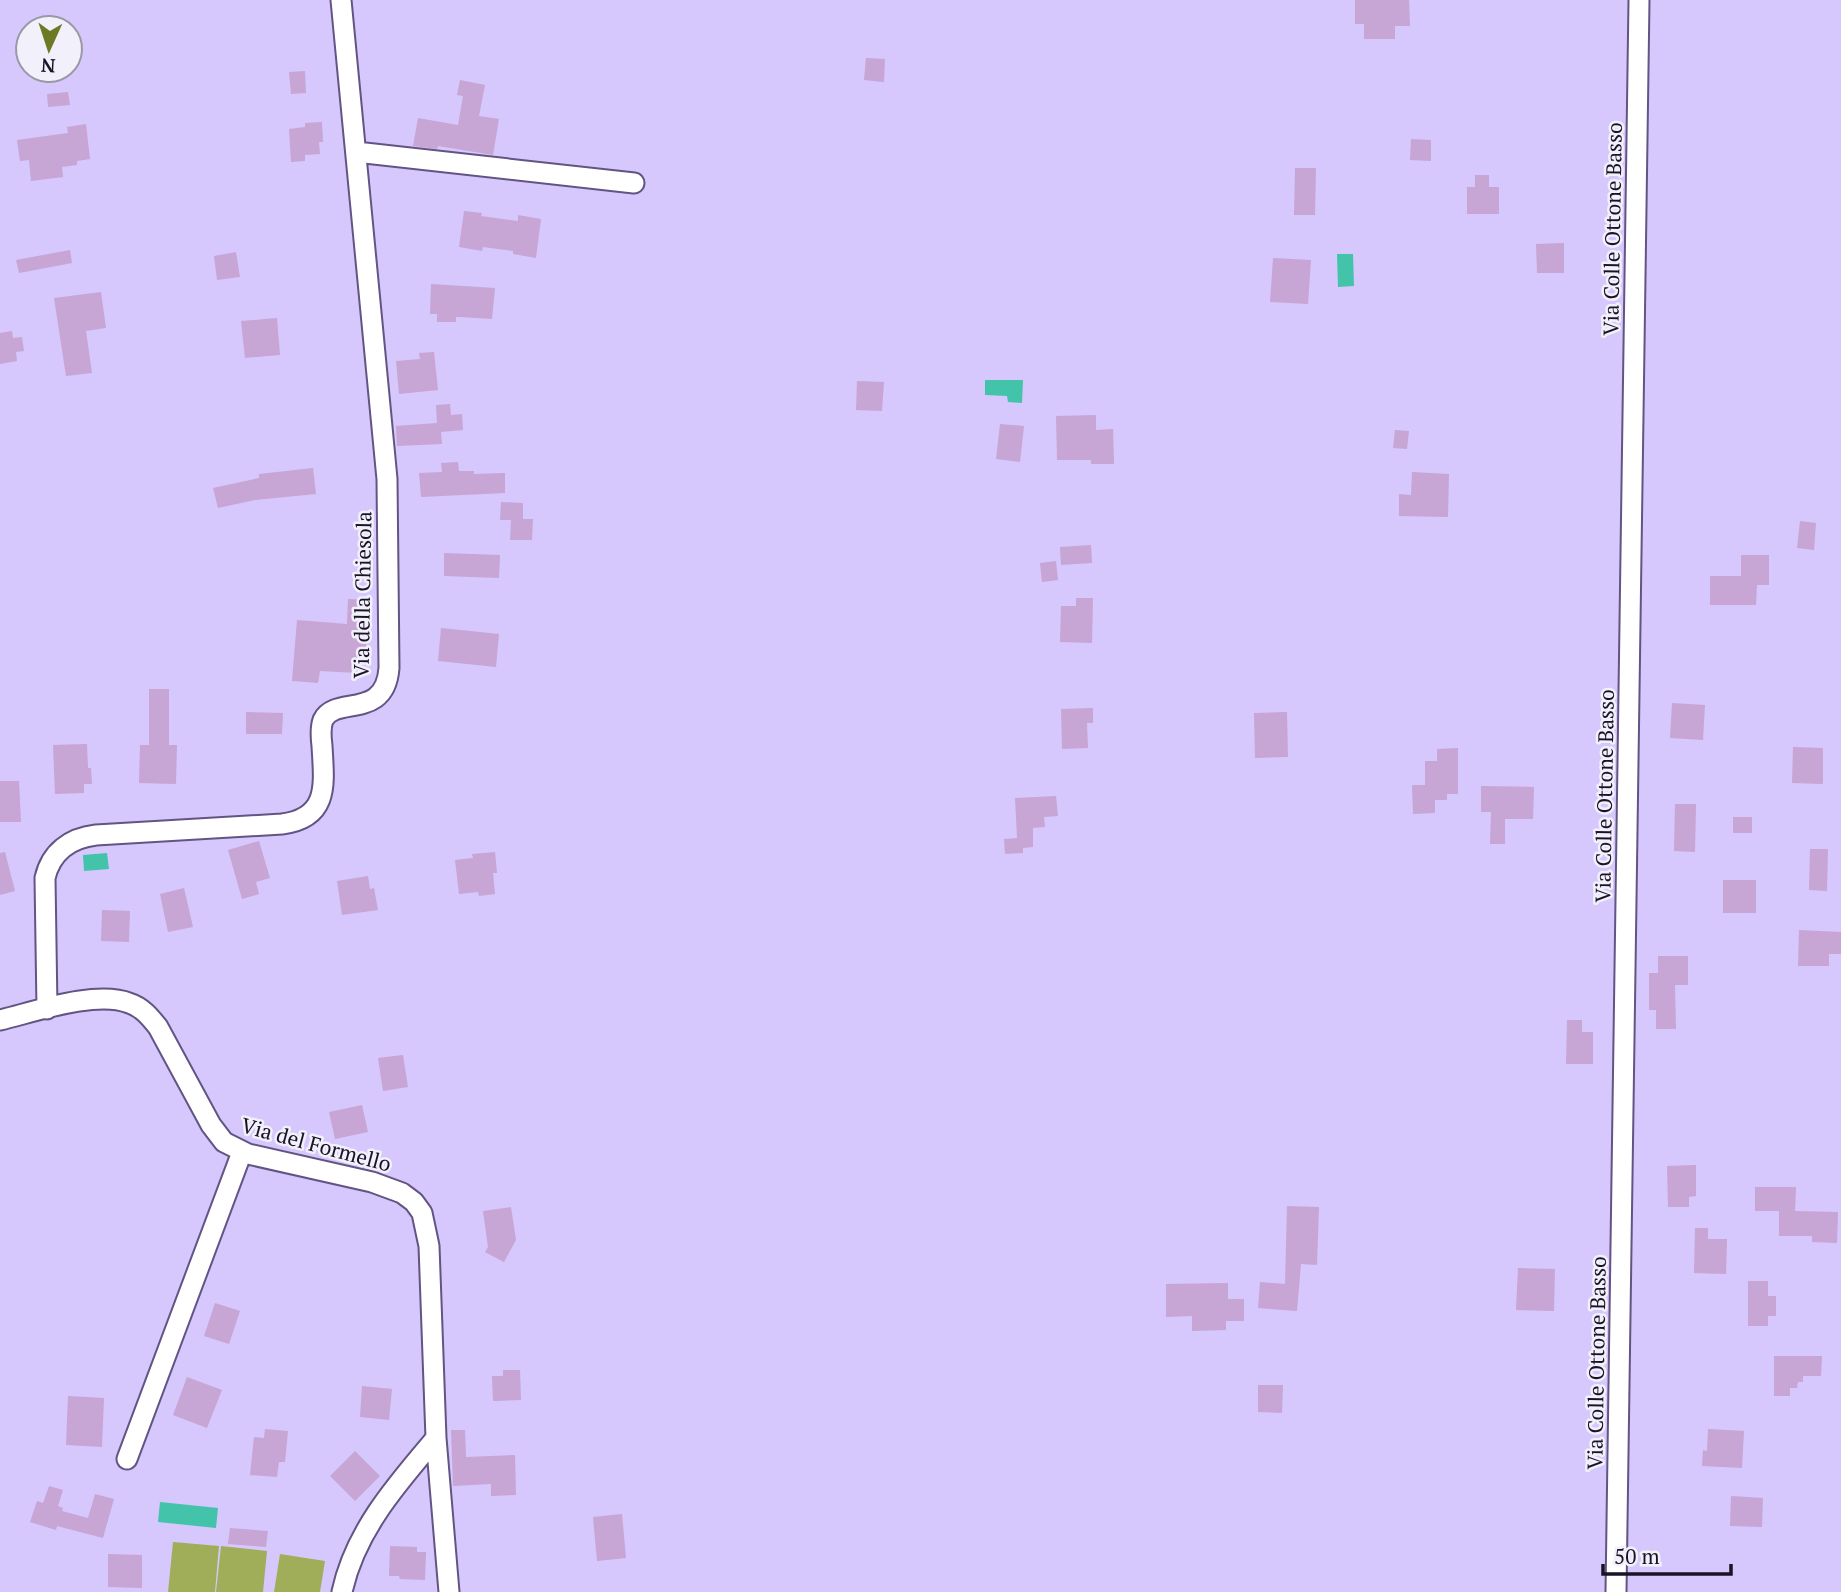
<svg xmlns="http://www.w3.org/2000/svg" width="1841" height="1592" font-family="'PT Serif',serif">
  <rect width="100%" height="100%" fill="#d6c7fd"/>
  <path fill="#a0ae5a" d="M 173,1542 L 219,1546 L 215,1592 L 168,1592 Z
    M 221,1546 L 267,1551 L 263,1592 L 216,1592 Z
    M 280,1554 L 325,1561 L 320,1592 L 274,1592 Z"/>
  <path fill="#43c3a9" d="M 1337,254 L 1353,254 L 1354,286 L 1338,287 Z
    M 985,380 L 1023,380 L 1022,403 L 1008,402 L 1007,396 L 985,395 Z
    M 107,853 L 109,869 L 84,871 L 83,855 Z
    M 160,1502 L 218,1508 L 216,1528 L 158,1522 Z"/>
  <path fill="#c7a5d4" d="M 1355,0 L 1409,0 L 1410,26 L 1395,26 L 1395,39 L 1364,39 L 1364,24 L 1355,24 Z
    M 866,58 L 885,59 L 884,82 L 864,80 Z
    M 305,71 L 306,93 L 291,94 L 289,72 Z
    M 460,80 L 485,85 L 479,116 L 499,119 L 493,155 L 438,146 L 437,149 L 413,146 L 418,118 L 458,125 L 463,96 L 457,95 Z
    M 68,92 L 70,105 L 48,107 L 47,94 Z
    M 322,122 L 323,142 L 319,142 L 320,154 L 305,155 L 305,161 L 291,162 L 289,129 L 305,127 L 305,123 Z
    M 86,124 L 90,159 L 77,161 L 77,165 L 62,167 L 63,177 L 31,181 L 29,160 L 20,161 L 17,140 L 68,133 L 67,127 Z
    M 1411,139 L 1431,140 L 1431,161 L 1410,160 Z
    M 1295,168 L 1316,168 L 1315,215 L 1294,215 Z
    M 1475,175 L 1489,175 L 1489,187 L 1499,187 L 1499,214 L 1467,214 L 1467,187 L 1475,187 Z
    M 464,211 L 482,213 L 481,216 L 518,221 L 518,215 L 541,219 L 536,258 L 513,254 L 513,251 L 483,247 L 482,251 L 459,247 Z
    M 1564,243 L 1564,273 L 1537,273 L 1536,244 Z
    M 70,250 L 72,263 L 19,273 L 16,260 Z
    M 236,252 L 240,277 L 217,280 L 214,256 Z
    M 1273,258 L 1311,260 L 1308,304 L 1270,302 Z
    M 431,284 L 495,288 L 492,319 L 460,317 L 456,317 L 456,322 L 437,322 L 437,314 L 430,314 Z
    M 101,292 L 106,328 L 86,331 L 92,373 L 66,376 L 54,298 Z
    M 277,318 L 280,355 L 245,358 L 241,321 Z
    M 12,331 L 13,338 L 22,337 L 24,351 L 16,352 L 17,361 L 0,364 L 0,333 Z
    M 434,352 L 438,390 L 399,394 L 396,361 L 420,359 L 419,353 Z
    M 857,381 L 884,382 L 882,411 L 856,410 Z
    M 450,404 L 451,415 L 462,414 L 463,430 L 441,432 L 442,444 L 397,446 L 396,426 L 437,423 L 436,405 Z
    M 1096,415 L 1096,430 L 1113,429 L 1114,464 L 1091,464 L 1091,460 L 1057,460 L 1056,416 Z
    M 1000,424 L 1024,426 L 1020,462 L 996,459 Z
    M 1395,430 L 1409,431 L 1407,449 L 1393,448 Z
    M 458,462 L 459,471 L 474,471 L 474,474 L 505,473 L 505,493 L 421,497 L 419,473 L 442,472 L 441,463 Z
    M 313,468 L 316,494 L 255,500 L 218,508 L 213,488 L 259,478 L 259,474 Z
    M 1412,472 L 1449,474 L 1448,517 L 1399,516 L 1399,494 L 1411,495 Z
    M 501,502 L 523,503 L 523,519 L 533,519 L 532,540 L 510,540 L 511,520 L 500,520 Z
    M 1800,521 L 1816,523 L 1814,550 L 1797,548 Z
    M 1091,545 L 1092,563 L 1061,565 L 1060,547 Z
    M 444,553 L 500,555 L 499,578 L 444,576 Z
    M 1741,555 L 1769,555 L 1769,585 L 1757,585 L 1756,605 L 1710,605 L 1710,576 L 1741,576 Z
    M 1056,561 L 1058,580 L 1042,582 L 1040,563 Z
    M 1076,598 L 1093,598 L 1092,643 L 1060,642 L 1061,606 L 1076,606 Z
    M 348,599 L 370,600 L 365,659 L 358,659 L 358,673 L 320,671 L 318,683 L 292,681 L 297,620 L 347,624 Z
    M 441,628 L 499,634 L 496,667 L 438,661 Z
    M 149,689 L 169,689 L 169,745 L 177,745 L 176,784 L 139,783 L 140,745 L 149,745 Z
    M 1672,703 L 1705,705 L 1703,740 L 1670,738 Z
    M 1093,708 L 1093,723 L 1087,723 L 1088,748 L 1062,749 L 1061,709 Z
    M 246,712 L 283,713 L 282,734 L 246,734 Z
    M 1287,712 L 1288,757 L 1255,758 L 1254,713 Z
    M 87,744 L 88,768 L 91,768 L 92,784 L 84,784 L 84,793 L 55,794 L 53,745 Z
    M 1793,747 L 1823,748 L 1823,784 L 1792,783 Z
    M 1458,748 L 1458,794 L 1447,794 L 1447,800 L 1435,800 L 1435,813 L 1413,814 L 1412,785 L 1425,785 L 1425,761 L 1437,761 L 1437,749 Z
    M 0,781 L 19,781 L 21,822 L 0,822 Z
    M 1481,786 L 1534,787 L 1533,819 L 1505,819 L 1505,844 L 1490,844 L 1491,812 L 1481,812 Z
    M 1056,796 L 1058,816 L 1044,817 L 1045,827 L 1033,828 L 1033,847 L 1023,848 L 1023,853 L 1005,854 L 1004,839 L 1017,838 L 1015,798 Z
    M 1675,804 L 1696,804 L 1695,852 L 1674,851 Z
    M 1733,817 L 1752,817 L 1752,833 L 1733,833 Z
    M 259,841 L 270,878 L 256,882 L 259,894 L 242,899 L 228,850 Z
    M 1810,849 L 1828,849 L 1827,891 L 1809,890 Z
    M 5,852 L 15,891 L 0,895 L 0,853 Z
    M 495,852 L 497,873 L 493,873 L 495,894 L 479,896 L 478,892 L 459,894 L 455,860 L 473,858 L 472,854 Z
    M 368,876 L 370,889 L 374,888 L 378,910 L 342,915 L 337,881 Z
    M 1723,880 L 1756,880 L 1756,913 L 1723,913 Z
    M 184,888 L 193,927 L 168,932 L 160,894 Z
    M 102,910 L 130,911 L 129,942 L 101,941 Z
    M 1799,930 L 1841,932 L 1841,954 L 1829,954 L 1829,966 L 1798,966 Z
    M 1658,956 L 1688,956 L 1688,985 L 1675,985 L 1676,1029 L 1656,1029 L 1656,1010 L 1649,1010 L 1649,973 L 1658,973 Z
    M 1567,1020 L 1582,1020 L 1582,1032 L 1593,1032 L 1593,1064 L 1566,1064 Z
    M 403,1055 L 408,1087 L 383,1091 L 378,1058 Z
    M 362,1105 L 368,1132 L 335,1139 L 329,1112 Z
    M 1696,1165 L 1696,1196 L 1689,1197 L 1689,1207 L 1668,1207 L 1667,1166 Z
    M 1755,1187 L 1796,1187 L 1795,1211 L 1838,1212 L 1837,1243 L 1812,1242 L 1812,1236 L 1779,1236 L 1779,1211 L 1755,1211 Z
    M 1287,1206 L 1319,1207 L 1317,1265 L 1301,1264 L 1297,1311 L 1258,1308 L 1260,1282 L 1285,1284 Z
    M 511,1207 L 516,1240 L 504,1262 L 485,1252 L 488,1247 L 483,1211 Z
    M 1695,1228 L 1708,1228 L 1708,1239 L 1727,1239 L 1726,1274 L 1694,1273 Z
    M 1518,1268 L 1555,1269 L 1554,1311 L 1516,1310 Z
    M 1748,1281 L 1768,1281 L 1768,1296 L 1776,1296 L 1776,1316 L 1768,1316 L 1768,1326 L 1748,1326 Z
    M 1228,1283 L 1228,1299 L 1244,1299 L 1244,1321 L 1226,1321 L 1226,1330 L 1192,1331 L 1192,1316 L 1166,1317 L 1166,1284 Z
    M 215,1303 L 240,1311 L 229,1344 L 204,1336 Z
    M 1774,1356 L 1822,1356 L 1821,1376 L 1803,1376 L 1803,1382 L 1798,1382 L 1797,1388 L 1790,1388 L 1790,1396 L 1774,1396 Z
    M 503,1370 L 520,1370 L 521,1400 L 493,1401 L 492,1376 L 503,1376 Z
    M 187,1377 L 222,1390 L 207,1428 L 173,1415 Z
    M 1258,1385 L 1283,1385 L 1282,1413 L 1258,1412 Z
    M 362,1386 L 392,1389 L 389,1420 L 360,1417 Z
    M 68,1396 L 104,1398 L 102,1447 L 66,1445 Z
    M 265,1429 L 288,1431 L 285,1462 L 279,1462 L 277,1477 L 250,1475 L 254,1437 L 264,1438 Z
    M 1708,1429 L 1744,1431 L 1742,1468 L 1702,1466 L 1703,1450 L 1707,1451 Z
    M 451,1430 L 465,1430 L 466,1457 L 515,1455 L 516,1495 L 491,1496 L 491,1484 L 453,1486 Z
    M 355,1451 L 380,1476 L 355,1501 L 330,1476 Z
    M 49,1486 L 63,1490 L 58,1506 L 63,1508 L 62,1511 L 88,1518 L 95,1494 L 114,1499 L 103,1538 L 57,1526 L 56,1530 L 30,1522 L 37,1501 L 43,1503 Z
    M 1731,1496 L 1763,1498 L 1762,1527 L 1730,1526 Z
    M 622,1514 L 626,1558 L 597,1561 L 593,1517 Z
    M 230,1528 L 268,1531 L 266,1547 L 228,1544 Z
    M 390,1546 L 417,1547 L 417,1552 L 426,1552 L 425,1580 L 400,1579 L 399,1576 L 389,1576 Z
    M 108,1554 L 142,1555 L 142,1588 L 108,1587 Z"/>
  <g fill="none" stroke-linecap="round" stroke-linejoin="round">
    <g stroke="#625483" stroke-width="23">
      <path id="minor" d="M 356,152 L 634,183
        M 47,1009 L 45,878 C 51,852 70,838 96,835 L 282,824 C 330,818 324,783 322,746 C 321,738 320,728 323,720 C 335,695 385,721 389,668 L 387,479 L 341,0
        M 0,1020 C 34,1012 96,990 129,1003 C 142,1007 150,1017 158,1027 L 211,1125 L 224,1142 L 248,1154 L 372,1182 L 402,1193 L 414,1202 L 422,1213 L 429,1246 L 436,1438 L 449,1592
        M 127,1459 L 242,1152
        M 342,1592 C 355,1531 397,1484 436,1438
        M 1616,1592 L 1639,0"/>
    </g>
    <use href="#minor" stroke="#fff" stroke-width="19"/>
  </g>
  <g text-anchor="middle" stroke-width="5" stroke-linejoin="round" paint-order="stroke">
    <g font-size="21" fill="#191326" stroke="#f2f0fb">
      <text transform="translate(1613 229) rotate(-89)" y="7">Via Colle Ottone Basso</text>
      <text transform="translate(363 595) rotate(-89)" y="7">Via della Chiesola</text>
      <text transform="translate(1605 796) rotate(-89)" y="7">Via Colle Ottone Basso</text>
      <text transform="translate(316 1145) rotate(15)" y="7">Via del Formello</text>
      <text transform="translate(1597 1363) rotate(-89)" y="7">Via Colle Ottone Basso</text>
    </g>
  </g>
  <g transform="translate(49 49) rotate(183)"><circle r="33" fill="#f2f0fb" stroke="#9b98a6" stroke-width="2"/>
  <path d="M0-5L12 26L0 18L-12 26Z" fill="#6d7925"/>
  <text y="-10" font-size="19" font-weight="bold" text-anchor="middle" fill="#191326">N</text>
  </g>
  <path d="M1603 1564v10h128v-10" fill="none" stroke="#191326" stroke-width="3.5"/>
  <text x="1614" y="1564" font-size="21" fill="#191326" stroke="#f2f0fb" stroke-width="5" paint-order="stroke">50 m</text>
</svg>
